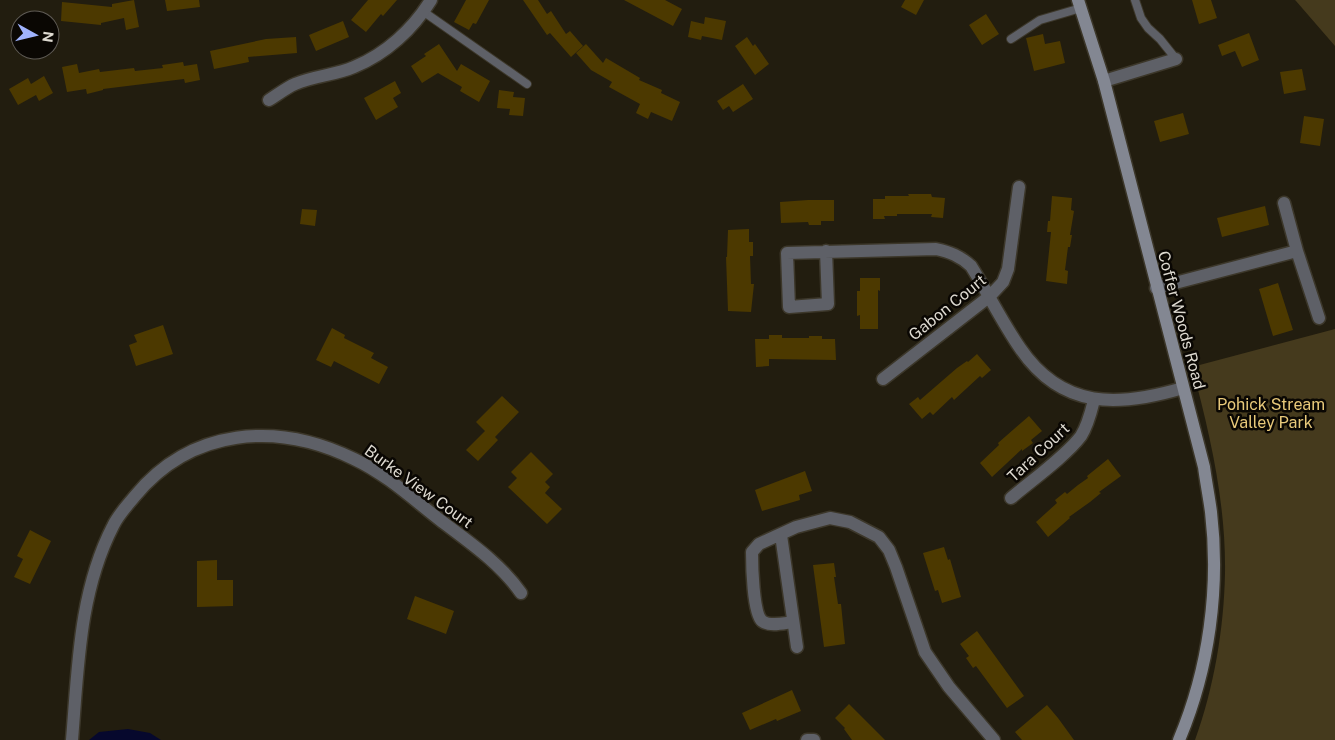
<svg xmlns="http://www.w3.org/2000/svg" width="1335" height="740" font-family="'Public Sans',sans-serif">
  <rect width="100%" height="100%" fill="#221d0f"/>
  <path fill="#453a1d" d="M 1295,0 L 1335,0 L 1335,46 L 1296,1 Z
    M 1335,329 L 1335,740 L 1195,740 C 1214,688 1224,628 1225,573 C 1226,503 1210,434 1192,367 Z"/>
  <path fill="#06082d" d="M 128,729 L 150,733 L 161,740 L 89,740 L 99,732 Z"/>
  <path fill="#4c3900" d="M 134,0 L 139,27 L 126,30 L 124,18 L 101,23 L 101,25 L 61,21 L 62,2 L 112,7 L 112,4 Z
    M 165,0 L 199,0 L 200,7 L 167,11 Z
    M 368,0 L 397,0 L 383,16 L 381,14 L 366,32 L 351,20 Z
    M 466,0 L 489,0 L 476,24 L 473,23 L 469,30 L 454,22 Z
    M 523,0 L 538,0 L 547,14 L 551,11 L 566,34 L 570,31 L 583,46 L 571,57 L 550,33 L 547,35 Z
    M 624,0 L 665,0 L 682,9 L 673,26 Z
    M 905,0 L 924,0 L 916,15 L 901,7 Z
    M 1192,0 L 1211,0 L 1217,18 L 1199,24 Z
    M 986,14 L 999,34 L 982,45 L 969,25 Z
    M 705,17 L 726,21 L 722,40 L 702,36 L 701,40 L 688,37 L 691,21 L 704,24 Z
    M 343,21 L 349,37 L 316,51 L 309,35 Z
    M 1249,33 L 1259,60 L 1242,67 L 1235,51 L 1222,56 L 1218,45 Z
    M 1043,34 L 1045,44 L 1060,41 L 1065,63 L 1034,71 L 1026,38 Z
    M 296,37 L 297,53 L 248,57 L 249,62 L 214,69 L 210,51 L 266,39 Z
    M 747,37 L 753,46 L 755,44 L 769,64 L 755,75 L 735,46 Z
    M 439,44 L 457,71 L 461,64 L 490,81 L 479,102 L 460,91 L 462,87 L 438,73 L 422,83 L 411,66 L 426,56 L 424,54 Z
    M 586,44 L 603,63 L 606,58 L 640,78 L 639,80 L 662,90 L 661,93 L 680,102 L 672,121 L 651,112 L 648,119 L 636,113 L 640,104 L 609,87 L 612,82 L 591,70 L 576,53 Z
    M 183,62 L 184,66 L 197,64 L 200,80 L 185,83 L 184,79 L 103,89 L 103,90 L 87,94 L 86,89 L 67,92 L 62,67 L 77,64 L 79,73 L 99,69 L 100,72 L 134,68 L 135,71 L 163,68 L 162,65 Z
    M 1302,69 L 1306,90 L 1284,94 L 1280,72 Z
    M 44,76 L 53,93 L 39,101 L 36,95 L 18,105 L 9,89 L 28,78 L 31,84 Z
    M 395,81 L 401,93 L 393,98 L 398,107 L 376,120 L 364,98 Z
    M 743,84 L 753,99 L 733,112 L 729,106 L 723,110 L 717,101 Z
    M 499,90 L 514,92 L 513,97 L 525,98 L 523,116 L 509,115 L 510,109 L 497,108 Z
    M 1183,113 L 1189,134 L 1160,142 L 1154,121 Z
    M 1304,116 L 1324,119 L 1320,146 L 1300,143 Z
    M 908,194 L 931,194 L 932,197 L 945,198 L 943,218 L 931,217 L 932,214 L 897,214 L 897,216 L 884,216 L 885,219 L 873,219 L 873,199 L 885,199 L 885,196 L 909,196 Z
    M 1052,196 L 1072,198 L 1071,210 L 1074,211 L 1070,235 L 1072,235 L 1070,247 L 1068,247 L 1065,270 L 1068,271 L 1067,284 L 1046,281 L 1051,232 L 1047,232 L 1048,221 L 1050,221 Z
    M 808,200 L 834,200 L 834,221 L 821,221 L 821,225 L 809,225 L 808,222 L 781,223 L 780,202 Z
    M 1265,206 L 1269,225 L 1222,237 L 1217,218 Z
    M 302,209 L 317,210 L 315,226 L 300,224 Z
    M 749,229 L 749,242 L 753,242 L 753,256 L 750,256 L 751,284 L 754,284 L 751,312 L 728,311 L 726,257 L 727,257 L 728,230 Z
    M 860,278 L 880,278 L 880,291 L 878,290 L 878,329 L 860,329 L 860,315 L 857,316 L 857,291 L 860,291 Z
    M 1278,283 L 1293,330 L 1273,336 L 1259,289 Z
    M 163,325 L 173,354 L 136,366 L 129,345 L 137,342 L 134,335 Z
    M 332,328 L 345,335 L 344,338 L 374,353 L 371,358 L 388,367 L 379,384 L 334,361 L 331,367 L 316,360 Z
    M 769,335 L 782,335 L 782,338 L 809,338 L 809,336 L 822,336 L 822,339 L 835,339 L 836,360 L 769,359 L 769,366 L 756,367 L 755,339 L 769,339 Z
    M 977,354 L 991,370 L 982,378 L 980,376 L 954,400 L 952,397 L 933,415 L 930,412 L 922,419 L 909,404 L 918,397 L 920,400 L 957,368 L 967,361 L 968,362 Z
    M 502,396 L 519,412 L 495,437 L 498,440 L 478,461 L 466,450 L 485,431 L 476,422 Z
    M 1029,416 L 1042,431 L 1031,440 L 1033,443 L 1022,451 L 1022,449 L 992,477 L 980,463 L 999,445 L 998,443 Z
    M 531,452 L 553,474 L 545,482 L 550,487 L 545,493 L 562,509 L 547,524 L 508,487 L 517,478 L 511,472 Z
    M 1108,459 L 1121,476 L 1099,492 L 1101,493 L 1090,502 L 1069,517 L 1070,518 L 1048,537 L 1036,522 L 1057,503 L 1055,500 L 1065,492 L 1067,494 L 1078,485 L 1088,478 L 1087,476 Z
    M 805,471 L 812,491 L 799,495 L 800,500 L 762,511 L 755,490 Z
    M 30,530 L 51,541 L 30,584 L 14,577 L 23,559 L 17,556 Z
    M 944,547 L 948,560 L 950,559 L 961,597 L 942,603 L 938,590 L 935,591 L 923,553 Z
    M 217,560 L 217,580 L 233,580 L 233,606 L 197,607 L 197,561 Z
    M 834,563 L 836,577 L 834,577 L 838,604 L 841,604 L 845,644 L 824,647 L 813,565 Z
    M 415,596 L 454,611 L 446,634 L 407,619 Z
    M 977,631 L 1024,696 L 1007,708 L 976,666 L 973,668 L 966,658 L 969,656 L 960,644 Z
    M 792,690 L 801,711 L 777,721 L 776,719 L 750,730 L 742,713 Z
    M 849,704 L 885,740 L 852,740 L 844,729 L 845,728 L 835,718 Z
    M 1047,705 L 1058,718 L 1074,740 L 1022,740 L 1015,732 Z"/>
  <g fill="none" stroke-linecap="round" stroke-linejoin="round">
    <g stroke="#3c372a" stroke-width="10">
      <path id="lane" d="M 1135,0 L 1141,18 L 1148,28 L 1160,39 L 1176,59
        M 424,12 L 527,84
        M 1011,39 L 1040,20 L 1081,8"/>
    </g>
    <g stroke="#3c372a" stroke-width="15">
      <path id="street" d="M 1104,81 L 1176,59
        M 269,100 C 277,95 286,88 295,84 C 313,76 336,75 354,67 C 386,54 413,29 431,0
        M 1284,203 L 1297,251 L 1319,318
        M 826,251 L 828,304 L 789,307 L 787,253 L 936,249 C 950,252 960,256 971,266 C 988,293 1002,322 1020,348 C 1062,410 1119,407 1183,388
        M 1156,288 L 1297,251
        M 883,379 L 990,296 L 1003,282 L 1008,269 L 1019,187
        M 1011,498 C 1031,481 1066,456 1081,436 C 1088,425 1091,412 1094,400
        M 781,535 L 797,647
        M 793,622 C 784,623 770,627 762,621 C 753,613 752,565 752,552 L 759,544 L 796,527 L 830,518 L 850,522 L 879,537 L 889,550 L 896,567 L 925,652 L 949,687 L 994,740
        M 72,740 C 78,668 79,592 113,526 C 118,515 127,506 135,496 C 191,428 277,421 354,459 C 386,474 413,499 440,520 C 469,542 500,563 521,593
        M 807,740 L 814,740"/>
    </g>
    <g stroke="#3c372a" stroke-width="15">
      <path id="secondary" d="M 1078,0 L 1104,81 L 1204,467 C 1206,482 1209,497 1211,512 C 1220,588 1209,669 1179,740"/>
    </g>
    <use href="#lane" stroke="#5e6067" stroke-width="8"/>
    <use href="#street" stroke="#5e6067" stroke-width="12"/>
    <use href="#secondary" stroke="#838792" stroke-width="12"/>
  </g>
  <g text-anchor="middle" stroke-width="5" stroke-linejoin="round" paint-order="stroke">
    <g font-size="16" fill="#dedad1" stroke="#0a0703">
      <text transform="translate(947 307) rotate(-39)" y="6">Gabon Court</text>
      <text transform="translate(1182 320) rotate(75)" y="6">Coffer Woods Road</text>
      <text transform="translate(1038 452) rotate(-43)" y="6">Tara Court</text>
      <text transform="translate(419 486) rotate(36)" y="6">Burke View Court</text>
    </g>
    <g font-size="16" fill="#e8c97a" stroke="#0a0703">
      <text x="1271" y="410">Pohick Stream<tspan x="1271" dy="18">Valley Park</tspan></text>
    </g>
  </g>
  <g transform="translate(35 35) rotate(98)"><circle r="24" fill="#0a0703" stroke="#5f5b55"/>
  <path d="M0-4L9 19L0 12L-9 19Z" fill="#a0b3fd"/>
  <text y="-8" font-size="14" font-weight="bold" text-anchor="middle" fill="#dedad1">N</text>
  </g>
</svg>
